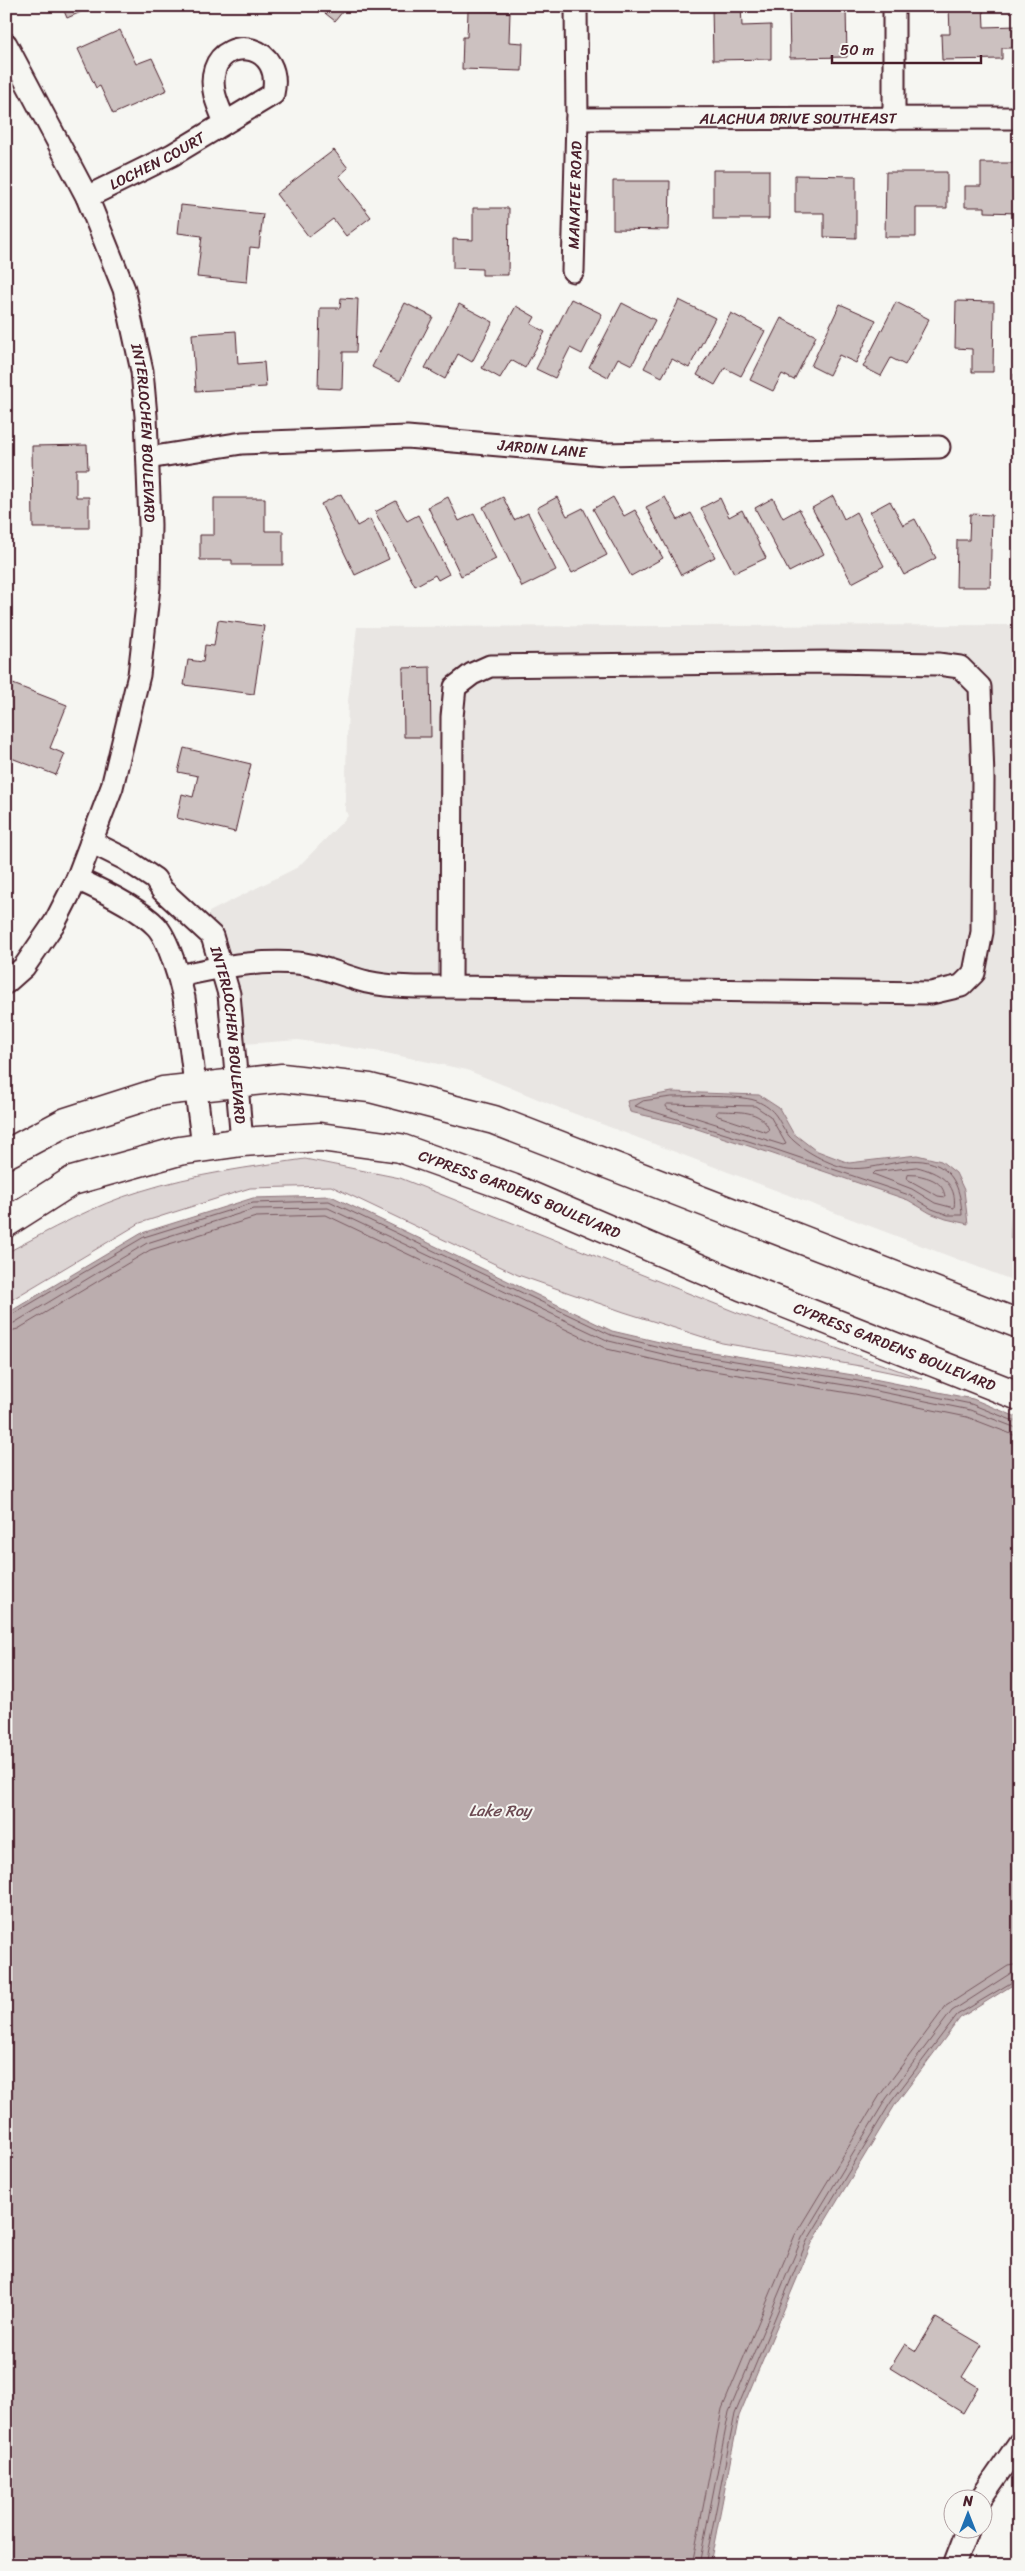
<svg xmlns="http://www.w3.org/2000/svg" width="1025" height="2571" font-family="Sriracha,sans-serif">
  <rect width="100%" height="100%" fill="#f6f6f2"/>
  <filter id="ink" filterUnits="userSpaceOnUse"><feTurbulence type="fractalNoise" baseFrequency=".02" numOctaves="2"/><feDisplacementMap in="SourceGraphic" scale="10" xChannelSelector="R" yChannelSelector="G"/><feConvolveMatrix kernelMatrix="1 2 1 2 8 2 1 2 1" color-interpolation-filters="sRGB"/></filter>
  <g filter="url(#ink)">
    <path fill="#e9e6e3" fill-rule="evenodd" d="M 1019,625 L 1019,1039 L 1012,1280 L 562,1109 L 467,1070 L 381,1052 L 298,1040 L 244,1044 L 240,993 L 235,977 L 297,975 L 328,981 L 365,993 L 400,998 L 931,1004 L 963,997 L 981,982 L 984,976 L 992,934 L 990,686 L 986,678 L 967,658 L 939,652 L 828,650 L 486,655 L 466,664 L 449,678 L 445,686 L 441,976 L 401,975 L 369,970 L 334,959 L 299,952 L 228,954 L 221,932 L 209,918 L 209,912 L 298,867 L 348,816 L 345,809 L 348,701 L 357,627 ZM 672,1092 L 759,1095 L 779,1108 L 793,1133 L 815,1150 L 849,1163 L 917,1155 L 956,1173 L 964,1190 L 968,1224 L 930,1213 L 908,1200 L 773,1154 L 682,1124 L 630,1112 Z
      M 828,673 L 937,675 L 956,678 L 970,692 L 972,779 L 972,931 L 965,967 L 956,976 L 930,981 L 461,976 L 462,718 L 465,694 L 477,684 L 492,677 Z"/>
    <path fill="#ddd6d5" stroke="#947a80" d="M 305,1159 L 400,1178 L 738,1313 L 923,1379 L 860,1366 L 722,1343 L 624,1312 L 518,1275 L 331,1186 L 250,1188 L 140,1223 L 6,1303 L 6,1253 C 50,1230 94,1205 141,1191 C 195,1174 250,1167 305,1159 Z"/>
    <path fill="#bbadae" stroke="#8e747a" d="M 672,1092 L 759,1095 L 779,1108 L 793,1133 L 815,1150 L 849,1163 L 917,1155 L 941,1161 L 956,1173 L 964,1190 L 968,1224 L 946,1219 L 930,1213 L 908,1200 L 773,1154 L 682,1124 L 630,1112 L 627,1101 Z
      M 331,1196 L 612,1331 L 681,1347 L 859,1376 L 973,1399 L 1019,1418 L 1019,1981 L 960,2018 L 895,2105 L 812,2243 L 739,2416 L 710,2565 L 6,2565 L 6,1314 L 142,1233 L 253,1198 Z"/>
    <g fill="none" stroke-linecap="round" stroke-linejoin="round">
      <path stroke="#77585f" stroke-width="1" d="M 672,1097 C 690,1097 745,1094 759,1102 C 779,1112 777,1121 789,1136 C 800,1149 831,1166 848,1168 C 877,1172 911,1151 939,1166 C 957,1176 961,1196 962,1215 L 948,1215 L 932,1209 L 909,1195 L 774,1149 L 635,1106 L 643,1101 Z
        M 668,1104 L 755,1106 L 770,1116 L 786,1144 L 783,1145 L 668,1109 L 666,1106 Z
        M 719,1111 C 737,1112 762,1109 769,1130 L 766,1132 L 718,1116 L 716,1114 Z
        M 917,1167 C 938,1172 958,1183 954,1208 L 935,1203 L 912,1189 L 873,1174 L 875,1172 Z
        M 917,1175 C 930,1178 943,1181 945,1197 L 938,1196 L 907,1179 L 908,1175 Z
        M 6,1318 L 144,1237 L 253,1203 L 329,1201 L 611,1335 L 680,1352 L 858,1381 L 971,1404 L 1019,1423
        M 6,1325 L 14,1323 L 147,1243 L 254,1209 L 328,1208 L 609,1341 L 679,1358 L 857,1387 L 970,1410 L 1019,1429
        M 6,1332 L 18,1329 L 150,1250 L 256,1217 L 326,1215 L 607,1349 L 677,1365 L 855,1394 L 967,1417 L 1019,1437
        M 692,2565 L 722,2409 L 795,2235 L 880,2095 L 946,2006 L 1008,1966 L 1019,1964
        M 699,2565 L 729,2412 L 802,2238 L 886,2099 L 952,2011 L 1011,1973 L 1019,1971
        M 705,2565 L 735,2414 L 807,2241 L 891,2102 L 957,2015 L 1019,1978"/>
    </g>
    <path fill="#ccc1c0" stroke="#4a1f2b" d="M 62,6 L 95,6 L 67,18 Z
      M 316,6 L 347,6 L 335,21 Z
      M 712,6 L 741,6 L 742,26 L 771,25 L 771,59 L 713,60 Z
      M 949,6 L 983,6 L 984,27 L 1017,26 L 1018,48 L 1002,48 L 1002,59 L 942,60 L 941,34 L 950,34 Z
      M 789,8 L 846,8 L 847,57 L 790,58 Z
      M 468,11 L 510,12 L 509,42 L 523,43 L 522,71 L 462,69 L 463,37 L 467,37 Z
      M 120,30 L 136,64 L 152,58 L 167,90 L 113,114 L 100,86 L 96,88 L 78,49 Z
      M 334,150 L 348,168 L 339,176 L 371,217 L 346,236 L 333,219 L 309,237 L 276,194 Z
      M 981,163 L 1019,163 L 1019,213 L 985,212 L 985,207 L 965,207 L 965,186 L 981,186 Z
      M 713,170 L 769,170 L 769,219 L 713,219 Z
      M 886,172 L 947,172 L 947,208 L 916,208 L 916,237 L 885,237 Z
      M 795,175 L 856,176 L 856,238 L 824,237 L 824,213 L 795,213 Z
      M 613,181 L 670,181 L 669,230 L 613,229 Z
      M 181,205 L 263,214 L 259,248 L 250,247 L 247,282 L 197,277 L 202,236 L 178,233 Z
      M 473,208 L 509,208 L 508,275 L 482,275 L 482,269 L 453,268 L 453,239 L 473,240 Z
      M 341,298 L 358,299 L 356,352 L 343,352 L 342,389 L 318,388 L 320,308 L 340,308 Z
      M 571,299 L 602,314 L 582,354 L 570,348 L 555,378 L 536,369 Z
      M 679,300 L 715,318 L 689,368 L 672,359 L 662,377 L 644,368 Z
      M 956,301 L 994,302 L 993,372 L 972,372 L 972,349 L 955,348 Z
      M 896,302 L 929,319 L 905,365 L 891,358 L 881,376 L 863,367 Z
      M 405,303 L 433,317 L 400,381 L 372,367 Z
      M 622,303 L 655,320 L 632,365 L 618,358 L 608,377 L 589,367 Z
      M 459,304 L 493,322 L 472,362 L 458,354 L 445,379 L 425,368 Z
      M 840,304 L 876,320 L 856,363 L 839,355 L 829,375 L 811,366 Z
      M 516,306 L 535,317 L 531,324 L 545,332 L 525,368 L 511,360 L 500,378 L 482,368 Z
      M 731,313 L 765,331 L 741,376 L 725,368 L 715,385 L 697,375 Z
      M 781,318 L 816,336 L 794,380 L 782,374 L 773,391 L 750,380 Z
      M 236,331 L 238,364 L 264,362 L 266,387 L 196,391 L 192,334 Z
      M 1014,374 L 1019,374 L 1019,419 L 1015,419 Z
      M 87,445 L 88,469 L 76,469 L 76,497 L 89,497 L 89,528 L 33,528 L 32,446 Z
      M 341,494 L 357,526 L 370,519 L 389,559 L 355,575 L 321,504 Z
      M 833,496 L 844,519 L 856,512 L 884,566 L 852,583 L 812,508 Z
      M 448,497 L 459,521 L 474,514 L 496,559 L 461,576 L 428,507 Z
      M 503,497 L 514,520 L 528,513 L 556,570 L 522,587 L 483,507 Z
      M 557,497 L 567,516 L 583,508 L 607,555 L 572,573 L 537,508 Z
      M 613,497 L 624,516 L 635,510 L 663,558 L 631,576 L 593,509 Z
      M 665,497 L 678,520 L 691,513 L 715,557 L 681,575 L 646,507 Z
      M 214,498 L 265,498 L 265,531 L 283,531 L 283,565 L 232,565 L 232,560 L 200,560 L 200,535 L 214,535 Z
      M 720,498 L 729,517 L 742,510 L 766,558 L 734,573 L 701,508 Z
      M 773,498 L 783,518 L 799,509 L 824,554 L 789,572 L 755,508 Z
      M 396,501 L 407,521 L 418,515 L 449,574 L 438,580 L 435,575 L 415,586 L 375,512 Z
      M 890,501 L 903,525 L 915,519 L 936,558 L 904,575 L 870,512 Z
      M 970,514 L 992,515 L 990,587 L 956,587 L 957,540 L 969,540 Z
      M 218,620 L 264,626 L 254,694 L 184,685 L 188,660 L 203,662 L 205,645 L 214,646 Z
      M 430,667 L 431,737 L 404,737 L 403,668 Z
      M 13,684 L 67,705 L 50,748 L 65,754 L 56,775 L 6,756 L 6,700 Z
      M 184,748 L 251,764 L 235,832 L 177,818 L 182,794 L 193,797 L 198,776 L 178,772 Z
      M 1012,1196 L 1019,1196 L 1019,1239 L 1011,1239 Z
      M 936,2318 L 982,2345 L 962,2377 L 978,2387 L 963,2413 L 890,2368 L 905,2344 L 916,2351 Z"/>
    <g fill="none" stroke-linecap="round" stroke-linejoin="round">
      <g stroke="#4a1f2b" stroke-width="25">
        <g id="minor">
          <path d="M 894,6 L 894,119"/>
          <path id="s1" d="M 6,44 L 87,197 L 124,289 L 142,371 L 146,416 L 150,525 L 149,587 L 139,675 L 112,787 L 77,879 L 55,922 L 24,967 L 6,983"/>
          <path id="s2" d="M 577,119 L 1019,118"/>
          <path id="s3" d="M 87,197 L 172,155 L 273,94 C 284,44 226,35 215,69 C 209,87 218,106 225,122"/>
          <path id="s4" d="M 573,271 L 577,119 L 576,6"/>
          <path id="s5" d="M 148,458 L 242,443 L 407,437 L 604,454 L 939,447"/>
          <path id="s6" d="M 91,842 L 125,859 L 155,879 L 162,890 L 212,936 L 229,994 L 242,1142"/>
          <path d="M 77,879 C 99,889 139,908 156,926 C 168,938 180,980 184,998 L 203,1147"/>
          <path d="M 179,976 C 218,967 257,960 297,963 C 321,965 343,976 367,982 C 395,988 423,987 451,987 L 931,993 L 961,986 L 974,973 L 982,932 L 983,779 L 980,687 L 960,667 L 938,664 L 828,662 L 490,666 L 472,674 L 455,687 L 452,717 L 451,987"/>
          <path d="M 981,2498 L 1019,2443"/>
          <path d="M 954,2565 L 968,2528"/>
        </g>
      </g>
      <g stroke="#4a1f2b" stroke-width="31">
        <g id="primary">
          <path d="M 6,1154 L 66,1122 L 163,1091 L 282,1078 L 370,1088 L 494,1120 L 1019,1324"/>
          <path id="s7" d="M 6,1223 L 72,1181 L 179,1151 L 242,1142 L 320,1137 L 400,1148 L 512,1188 L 741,1286 L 1019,1396"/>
        </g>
      </g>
      <use href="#minor" stroke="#f6f6f2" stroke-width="21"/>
      <use href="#primary" stroke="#f6f6f2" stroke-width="28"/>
    </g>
  </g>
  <g text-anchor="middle" stroke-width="4" stroke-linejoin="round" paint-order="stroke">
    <g font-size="15" fill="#4a1f2b" stroke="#f6f6f2">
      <text dy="5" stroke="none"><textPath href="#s2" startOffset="221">ALACHUA DRIVE SOUTHEAST</textPath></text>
      <text dy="5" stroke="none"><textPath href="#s3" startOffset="79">LOCHEN COURT</textPath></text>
      <text dy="5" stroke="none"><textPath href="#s4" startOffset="76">MANATEE ROAD</textPath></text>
      <text dy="5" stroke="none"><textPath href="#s1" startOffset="418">INTERLOCHEN BOULEVARD</textPath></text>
      <text dy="5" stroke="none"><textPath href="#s5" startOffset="396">JARDIN LANE</textPath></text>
      <text dy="5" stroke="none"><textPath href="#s6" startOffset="256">INTERLOCHEN BOULEVARD</textPath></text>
      <text dy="5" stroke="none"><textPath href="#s7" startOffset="540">CYPRESS GARDENS BOULEVARD</textPath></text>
      <text dy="5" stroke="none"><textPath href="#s7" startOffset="945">CYPRESS GARDENS BOULEVARD</textPath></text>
    </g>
    <g font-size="16" font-style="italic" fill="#6c4a52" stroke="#f6f6f2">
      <text x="500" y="1816">Lake Roy</text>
    </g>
  </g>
  <rect width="1025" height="2571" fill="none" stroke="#f6f6f2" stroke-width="25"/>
  <rect x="12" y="12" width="1000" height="2546" fill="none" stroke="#4a1f2b" stroke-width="2" filter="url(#ink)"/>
  <g transform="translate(968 2514)"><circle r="24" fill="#f6f6f2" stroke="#b1a0a2"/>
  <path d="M0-4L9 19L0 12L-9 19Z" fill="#1f6fb2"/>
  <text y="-8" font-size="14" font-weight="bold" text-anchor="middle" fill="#4a1f2b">N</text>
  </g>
  <path d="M832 55v8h149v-8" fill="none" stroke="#4a1f2b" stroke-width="2.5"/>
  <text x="840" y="55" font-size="15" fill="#4a1f2b" stroke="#f6f6f2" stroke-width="4" paint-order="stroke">50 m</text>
</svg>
